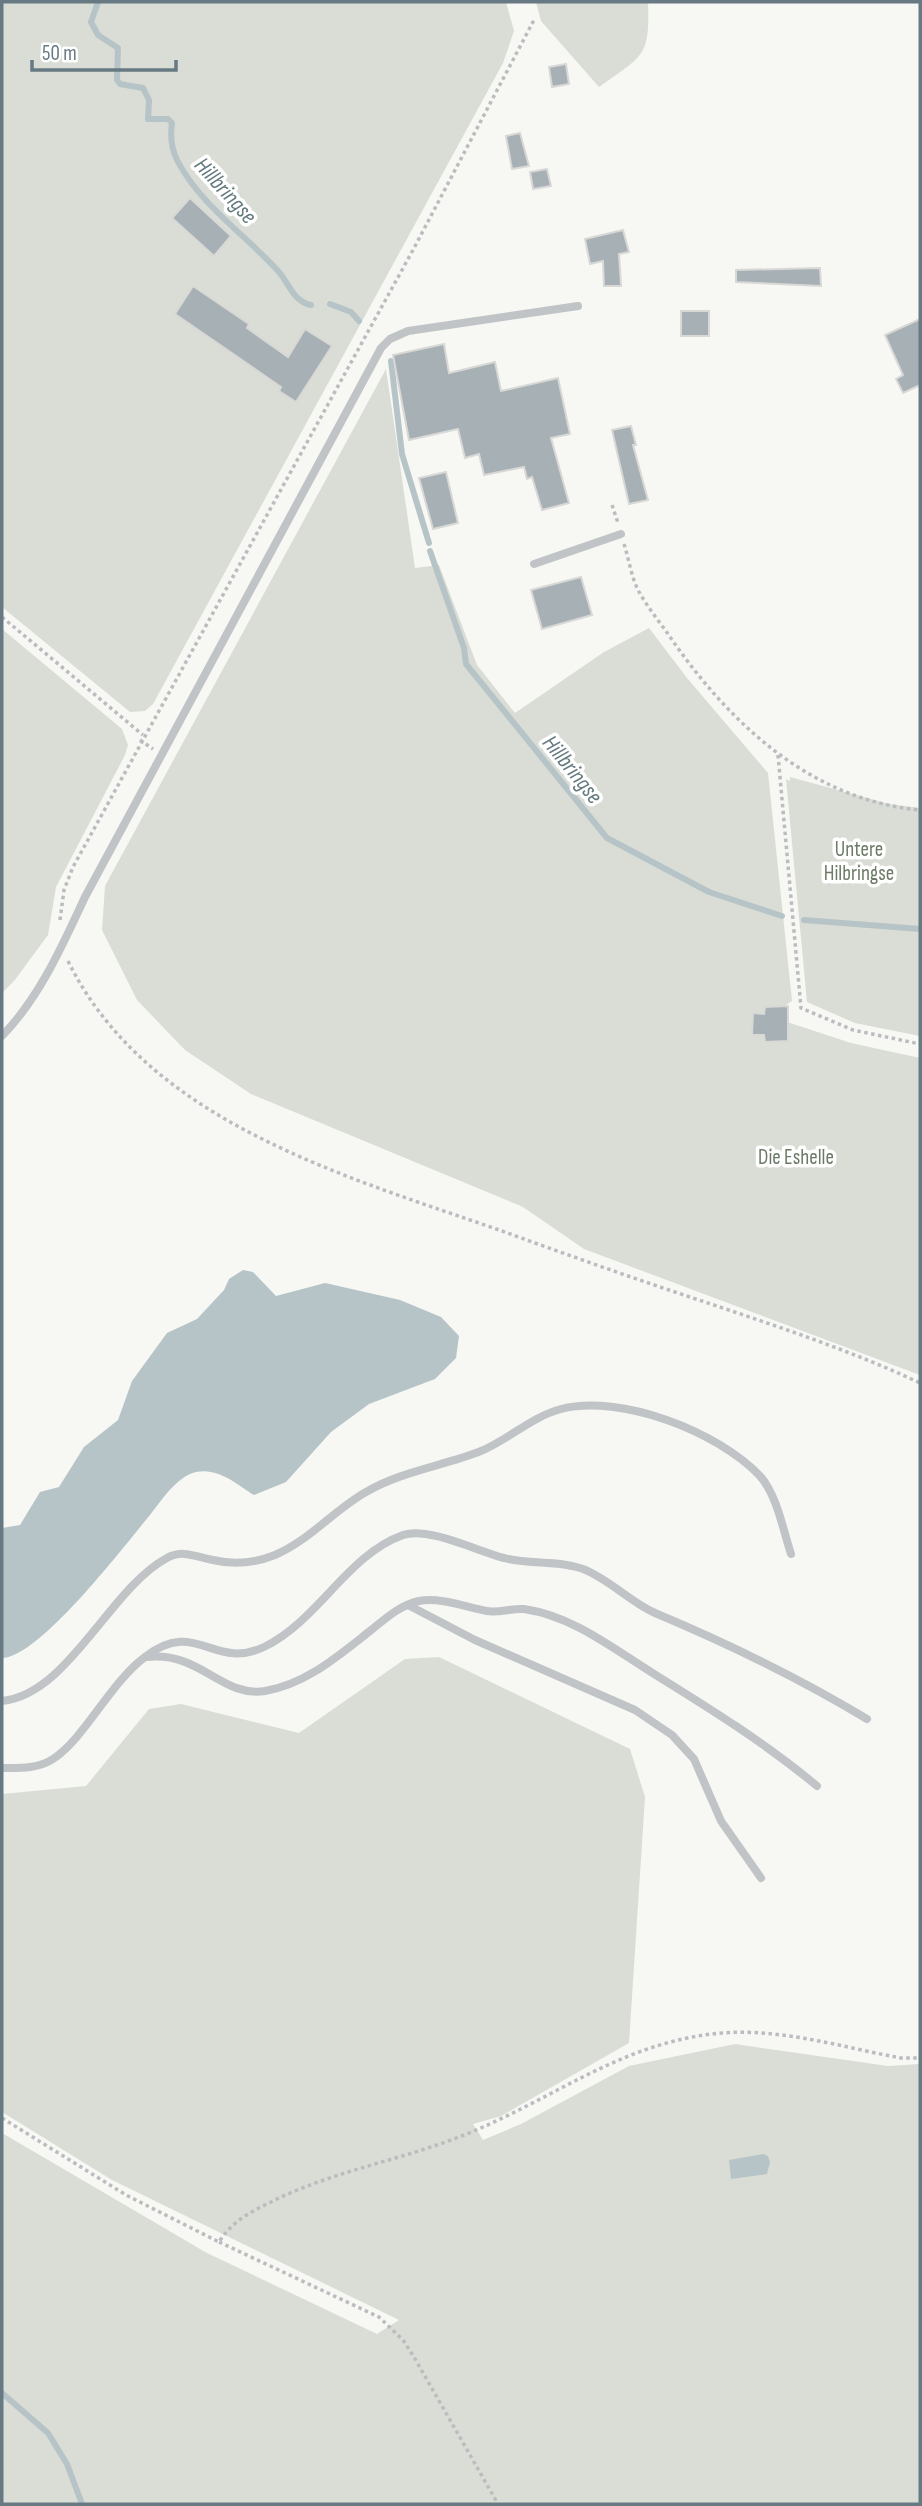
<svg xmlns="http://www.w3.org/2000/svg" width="922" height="2506" font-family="'Sofia Sans Condensed',sans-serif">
  <rect width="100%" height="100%" fill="#f7f7f4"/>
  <path fill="#d9ddd5" d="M 2,2 L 506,2 L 514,31 L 503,63 L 153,704 L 145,711 L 130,712 L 2,607 Z
    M 536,2 L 648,2 C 650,58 643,55 599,87 L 541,21 Z
    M 386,369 L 415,568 L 439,565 L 477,665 L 515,713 L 604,652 L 649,628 L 687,678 L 768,773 L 792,1001 L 769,1016 L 851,1043 L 920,1058 L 920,1375 L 584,1249 L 523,1207 L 251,1094 L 185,1050 L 137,1000 L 102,930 L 105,886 Z
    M 2,629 L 122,729 L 128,745 L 125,755 L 56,887 L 48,935 L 14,981 L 2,993 Z
    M 790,777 L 889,804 L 920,808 L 920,1036 L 855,1023 L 807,1002 L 786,779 L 790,781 Z
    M 439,1657 L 630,1749 L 645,1797 L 629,2043 L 501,2116 L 473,2124 L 483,2140 L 521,2124 L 629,2066 L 735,2044 L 888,2066 L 920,2064 L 920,2504 L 2,2504 L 2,2133 L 207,2253 L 377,2334 L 399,2320 L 112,2180 L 2,2112 L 2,1794 L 86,1786 L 149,1709 L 181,1704 L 299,1733 L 405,1659 Z"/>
  <path fill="#b7c4c7" d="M 243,1270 L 253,1272 L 276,1296 L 325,1283 L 334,1285 L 400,1300 L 441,1317 L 459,1336 L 456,1358 L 435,1379 L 369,1404 L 331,1432 L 286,1482 L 254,1495 C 238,1485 218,1467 196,1472 C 177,1476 161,1501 150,1515 C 125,1545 39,1658 2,1658 L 2,1528 L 20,1525 L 40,1492 L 59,1487 L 84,1447 L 118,1420 L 132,1381 L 167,1333 L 197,1319 L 224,1290 L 229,1279 Z
    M 763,2154 L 768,2156 L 770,2162 L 767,2174 L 731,2179 L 729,2160 Z"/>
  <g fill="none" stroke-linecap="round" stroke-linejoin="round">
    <path stroke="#b7c4c7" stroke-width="6" d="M 98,2 L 91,22 L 98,35 L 118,48 L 117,80 L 120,84 L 143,88 L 149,100 L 148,119 L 168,119 L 172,123 C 170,137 171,148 177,160 C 200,205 246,235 279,272 C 290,285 293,301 311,305
      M 330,304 L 351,312 L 359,321
      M 391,361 L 402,454 L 429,543
      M 430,551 L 464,648 L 466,664 L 607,838 L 709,892 L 782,916
      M 804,920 L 920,929
      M 2,2393 L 48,2433 L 67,2464 L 82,2504"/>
  </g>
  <path fill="#a7b0b4" stroke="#d8d8d6" stroke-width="2" d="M 566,64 L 569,84 L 552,87 L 549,67 Z
    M 520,133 L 529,166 L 512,169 L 506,136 Z
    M 547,169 L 551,186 L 533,189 L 530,172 Z
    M 190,198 L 231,236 L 214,256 L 172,218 Z
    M 623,230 L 629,252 L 619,254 L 621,286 L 604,286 L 603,261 L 590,264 L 585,239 Z
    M 820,268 L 821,286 L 736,282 L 736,270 Z
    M 193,286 L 249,324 L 247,328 L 288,357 L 305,329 L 332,346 L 296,402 L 279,391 L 281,387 L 175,314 Z
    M 681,311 L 709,311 L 709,336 L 681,336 Z
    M 920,319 L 920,385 L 903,393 L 896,379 L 903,375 L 885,335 Z
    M 444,344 L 449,373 L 495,362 L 501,391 L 558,378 L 570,434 L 551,438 L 569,503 L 542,510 L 532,477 L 527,479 L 524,467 L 484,475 L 479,454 L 465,458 L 458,429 L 409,440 L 393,355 Z
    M 631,426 L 636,445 L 633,445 L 648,500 L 629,504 L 612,430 Z
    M 446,472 L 458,523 L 433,529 L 419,478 Z
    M 581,577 L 592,615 L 542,629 L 531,590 Z
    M 788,1006 L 788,1041 L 765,1042 L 764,1035 L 752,1035 L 753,1013 L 764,1014 L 765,1007 Z"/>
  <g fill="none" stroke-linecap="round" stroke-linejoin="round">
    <path stroke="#babdbf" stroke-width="3.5" stroke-dasharray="3.5 3.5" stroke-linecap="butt" d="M 612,505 L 618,523
      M 624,544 C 629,559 631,576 638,590 C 646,605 658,620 668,634 C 728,722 810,800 920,810
      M 2,617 L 143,735
      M 140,740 L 153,749
      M 778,755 L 801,1008 L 853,1030 L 920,1044
      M 60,920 L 64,890 L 73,867 L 413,250 L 534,20
      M 68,961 C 147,1122 345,1176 502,1231 C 568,1255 635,1279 702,1301 C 776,1326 850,1350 920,1383
      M 2,2118 L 126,2195 L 219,2242 C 232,2221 252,2211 273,2201 C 333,2171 402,2160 464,2135 C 550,2101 618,2045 712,2034 C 774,2026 841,2047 901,2058 L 920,2058
      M 219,2242 L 379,2317 L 403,2340 L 414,2357 L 498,2504"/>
    <path stroke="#c0c4c7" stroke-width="8" d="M 534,564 L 621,534
      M 2,1036 C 40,997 62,946 85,897 L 381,348 L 390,339 L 408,331 L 578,306
      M 408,1605 L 475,1640 L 635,1710 L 672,1735 L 694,1759 L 721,1821 L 761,1878
      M 147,1657 C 200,1651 222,1698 265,1691 C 306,1684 338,1656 370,1631 C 385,1619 400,1605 419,1601 C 440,1597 466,1607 487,1611 C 499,1613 512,1608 524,1609 C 572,1616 611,1647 651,1672 C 709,1708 764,1742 817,1786
      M 2,1701 C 68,1695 110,1588 167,1558 C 183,1549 196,1557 213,1560 C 234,1565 255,1563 275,1555 C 310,1540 334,1510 366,1492 C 402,1471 443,1466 481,1451 C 508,1440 531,1417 561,1409 C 621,1394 717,1431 760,1476 C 777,1495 783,1530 791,1554
      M 2,1768 C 19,1768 38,1769 53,1759 C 85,1738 110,1683 145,1657 C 196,1617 213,1671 264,1647 C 319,1620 347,1555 403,1535 C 428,1526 479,1552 504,1558 C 530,1565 558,1560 583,1569 C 609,1579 630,1602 655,1613 C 729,1644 799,1678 867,1719"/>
  </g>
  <g text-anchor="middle" stroke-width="7" stroke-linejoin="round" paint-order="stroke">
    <g font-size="21" fill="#6b7b66" stroke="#fff">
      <text x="859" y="856">Untere<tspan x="859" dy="24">Hilbringse</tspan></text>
      <text x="796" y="1164">Die Eshelle</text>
    </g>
    <g font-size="23" font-style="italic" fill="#637a7f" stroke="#fff">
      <text transform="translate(226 190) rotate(48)" y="8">Hillbringse</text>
      <text transform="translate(573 769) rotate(51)" y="8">Hillbringse</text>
    </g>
  </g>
  <rect width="922" height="2506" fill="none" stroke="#677983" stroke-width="7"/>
  <path d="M32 60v10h144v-10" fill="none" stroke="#677983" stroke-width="3.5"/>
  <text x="42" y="60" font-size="21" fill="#677983" stroke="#ffffff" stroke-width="5" paint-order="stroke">50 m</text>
</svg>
